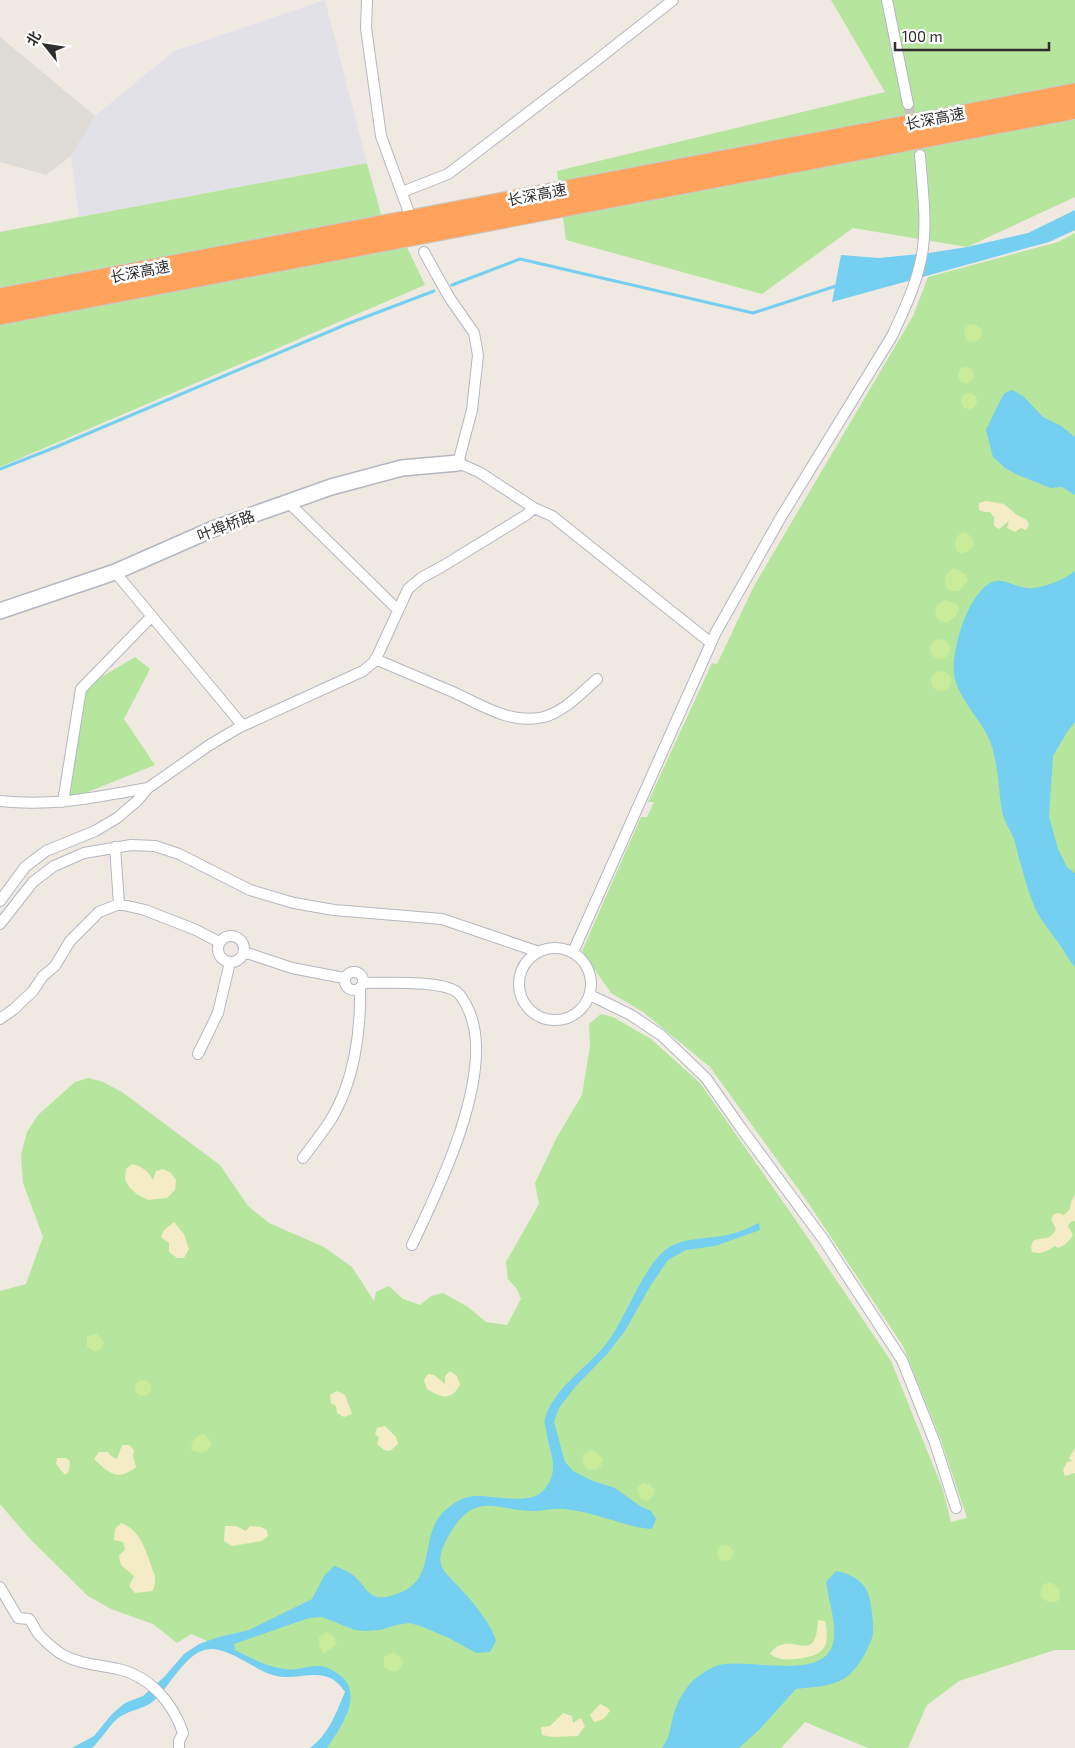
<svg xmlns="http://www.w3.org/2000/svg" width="1075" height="1748" font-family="'Exo 2','Noto Sans SC',sans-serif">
  <rect width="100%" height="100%" fill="#efe9e1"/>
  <path fill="#e3e1e8" d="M 325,0 L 367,163 L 79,217 L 71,156 L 95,116 L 174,51 Z"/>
  <path fill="#b6e59e" d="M 831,0 L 1075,0 L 1075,197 L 967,247 L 853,228 L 762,294 L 566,240 L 557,171 L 885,92 Z
    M 367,163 L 384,225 L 0,289 L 0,232 Z
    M 1075,233 L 1075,1650 L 1055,1650 L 959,1681 L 927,1705 L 908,1748 L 868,1748 L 805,1722 L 781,1748 L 320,1748 L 348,1690 L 337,1678 L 323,1671 L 278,1673 L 224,1648 L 191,1634 L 177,1643 L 153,1624 L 111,1609 L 88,1596 L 31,1540 L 0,1504 L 0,1291 L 26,1284 L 43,1237 L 23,1183 L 21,1155 L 27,1132 L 38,1115 L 75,1082 L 89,1078 L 103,1082 L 122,1092 L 220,1165 L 248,1206 L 269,1223 L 324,1247 L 352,1267 L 374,1301 L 376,1292 L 389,1286 L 403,1299 L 420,1305 L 431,1296 L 443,1293 L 468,1307 L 486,1322 L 507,1325 L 521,1299 L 517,1289 L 508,1279 L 506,1262 L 539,1204 L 535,1183 L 557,1137 L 582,1095 L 590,1046 L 589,1024 L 601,1014 L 613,1017 L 651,1039 L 700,1083 L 795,1219 L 891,1361 L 943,1490 L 951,1522 L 967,1518 L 941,1440 L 903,1346 L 809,1204 L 710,1067 L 643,1012 L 611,993 L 582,951 L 641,817 L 647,817 L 654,802 L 648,802 L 712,663 L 717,664 L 754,586 L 913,316 L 928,277 L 1058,242 Z
    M 407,247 L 425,285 L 0,467 L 0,324 Z
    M 135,657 L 150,669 L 124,719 L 155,765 L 63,802 L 81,689 Z"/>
  <path fill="#f3ecc5" d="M 986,501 L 1004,504 L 1017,515 L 1027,520 L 1029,525 L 1026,530 L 1021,528 L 1015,532 L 1007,528 L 1009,521 L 999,529 L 994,526 L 994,517 L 990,512 L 984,512 L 979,510 L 979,503 Z
    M 132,1164 C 143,1167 147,1170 153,1180 L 156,1171 L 163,1169 L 171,1173 L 176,1180 L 175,1190 L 167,1198 L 148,1200 L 138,1195 L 130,1188 L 125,1180 L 126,1169 Z
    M 1075,1195 L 1075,1221 L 1071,1222 L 1068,1226 L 1073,1235 C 1069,1242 1065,1245 1058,1248 L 1055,1246 C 1047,1251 1041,1255 1032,1252 L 1031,1247 L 1033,1241 C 1044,1236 1049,1242 1056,1229 L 1051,1219 L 1054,1214 L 1059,1213 L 1064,1215 L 1070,1209 L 1071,1202 Z
    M 174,1222 L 184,1234 L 189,1249 L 184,1258 L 177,1258 L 169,1252 L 169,1243 L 161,1237 L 164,1230 Z
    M 450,1371 L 457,1376 L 460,1385 C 451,1401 441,1398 427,1389 L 424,1380 L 428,1374 L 434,1375 L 445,1384 L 445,1376 Z
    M 337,1391 L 345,1395 L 352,1414 L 344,1417 L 337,1413 L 336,1406 L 331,1403 L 330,1395 Z
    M 385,1426 L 396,1437 L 398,1444 L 390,1451 L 384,1450 L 377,1444 L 379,1438 L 375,1434 L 377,1428 Z
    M 122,1445 L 129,1445 L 134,1450 L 133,1456 L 136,1467 C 117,1482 109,1473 94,1459 L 99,1452 L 108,1452 L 111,1456 L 117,1459 Z
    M 1075,1448 L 1075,1473 L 1065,1476 L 1063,1470 L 1067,1462 L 1072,1461 L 1069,1458 Z
    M 57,1458 L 66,1458 L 70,1461 L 69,1471 L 65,1475 L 56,1464 Z
    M 121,1523 C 143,1531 147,1556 155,1576 L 155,1583 L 153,1591 L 135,1593 L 129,1586 L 134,1576 L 121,1565 L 119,1556 L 125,1549 L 123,1542 L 114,1540 L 115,1529 Z
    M 225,1526 L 236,1526 L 246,1531 L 250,1526 L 261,1527 L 267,1530 L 268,1536 L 262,1541 L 232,1546 L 224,1541 Z
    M 818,1620 L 825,1621 C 831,1649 823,1656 796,1659 C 786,1660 779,1660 770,1654 C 772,1651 775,1647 778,1646 C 797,1636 816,1664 818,1620 Z
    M 600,1704 L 606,1707 L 610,1710 C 606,1718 602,1721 594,1722 L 590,1715 Z
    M 563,1713 L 572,1716 L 573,1723 L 581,1718 L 585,1726 L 578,1736 L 552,1737 L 542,1735 L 541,1727 L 550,1726 Z"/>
  <path fill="#c9ec9a" d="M964 333a9 9 0 1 1 18 0a9 9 0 1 1-18 0Z
    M958 375a8 8 0 1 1 16 0a8 8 0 1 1-16 0Z
    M961 401a8 8 0 1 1 16 0a8 8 0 1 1-16 0Z
    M 963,532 L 971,536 L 974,541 C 973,549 969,552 961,554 L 956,550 C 955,542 955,536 963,532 Z
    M 952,569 L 957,569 L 966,575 L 968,581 L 958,591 L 951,591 L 946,587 L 945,577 Z
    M 944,600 L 956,603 L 959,609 L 955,617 L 947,623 L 940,621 L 935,616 L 937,605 Z
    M930 649a10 10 0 1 1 20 0a10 10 0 1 1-20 0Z
    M931 681a10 10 0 1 1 20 0a10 10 0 1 1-20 0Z
    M 93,1334 L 97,1334 L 104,1342 L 102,1348 L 96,1352 L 87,1347 L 87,1337 Z
    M135 1388a8 8 0 1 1 16 0a8 8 0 1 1-16 0Z
    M 204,1434 L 212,1443 C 208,1453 200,1455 191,1449 C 192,1440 195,1436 204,1434 Z
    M 592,1449 L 603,1459 L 601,1466 L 595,1470 L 587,1469 L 583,1462 L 583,1455 Z
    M 643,1483 L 649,1484 L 655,1490 L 652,1497 L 647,1501 L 639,1497 L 637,1488 Z
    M717 1553a8 8 0 1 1 16 0a8 8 0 1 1-16 0Z
    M 1049,1582 C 1059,1586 1063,1592 1058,1601 C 1050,1603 1045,1602 1040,1595 L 1043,1585 Z
    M 327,1632 L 333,1636 L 337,1643 L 332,1648 L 323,1653 L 319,1645 L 319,1637 Z
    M 393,1652 L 399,1656 L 403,1661 L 402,1666 L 397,1671 L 391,1671 L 384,1667 L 384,1657 Z"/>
  <path fill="#dfdcd8" d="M 0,37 L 95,116 L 71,156 L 46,175 L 0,162 Z"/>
  <path fill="#75cff0" d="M 1075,210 L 1075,230 L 1049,242 L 832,302 L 841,255 L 879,258 L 929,253 L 967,247 L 1028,233 Z
    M 1012,390 L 1023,396 L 1043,417 L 1061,426 L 1075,437 L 1075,495 L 1062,487 L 1051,488 L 1043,485 L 1018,475 L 1005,468 L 993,457 L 986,430 C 990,423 1001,397 1005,393 C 1007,392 1010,391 1012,390 Z
    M 1075,571 L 1075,722 L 1067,732 L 1053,756 L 1049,816 L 1058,849 L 1067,867 L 1075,873 L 1075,967 C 1069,960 1064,951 1058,942 C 1050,931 1041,921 1035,908 C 1026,886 1020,862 1014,839 C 1011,831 1005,823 1003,815 C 998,792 999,767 991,744 C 983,720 957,699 954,674 C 952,650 964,611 979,593 C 998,571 1005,585 1027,588 C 1039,590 1066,579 1075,571 Z
    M 759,1223 L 760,1230 L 715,1246 L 686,1250 L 668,1260 L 651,1285 L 625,1331 L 607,1354 L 576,1386 L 559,1408 L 554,1422 L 565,1462 L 573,1471 L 593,1481 L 615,1488 L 640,1506 L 651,1511 L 656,1519 L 652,1529 C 626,1527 602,1515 577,1511 C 570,1510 562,1508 554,1509 C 548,1509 542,1511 535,1511 C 495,1511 476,1489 449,1535 C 445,1543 438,1554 441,1564 C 443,1572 449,1576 454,1582 C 468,1596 491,1622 496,1641 L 490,1652 L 476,1653 L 449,1638 L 423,1627 L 410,1623 L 396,1625 L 380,1630 L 366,1631 L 355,1630 L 322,1617 L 309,1618 L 234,1644 L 235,1650 C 251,1658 267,1667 285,1669 C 297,1671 308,1665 320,1666 C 326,1666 336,1672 341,1676 C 364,1695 340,1729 327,1748 L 310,1748 C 329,1734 336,1713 345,1692 C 328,1666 308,1678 283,1677 C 258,1675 238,1651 212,1649 C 186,1648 170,1689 151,1703 C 142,1709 132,1710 123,1715 C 113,1719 102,1739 92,1748 L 72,1748 L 94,1736 L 112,1714 L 125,1703 L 143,1696 L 164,1677 L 184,1654 L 199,1644 L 219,1637 L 249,1630 L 312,1599 L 324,1576 L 334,1566 C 341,1568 348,1571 354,1576 C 369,1589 368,1603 394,1595 C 442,1581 415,1533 448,1508 C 455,1502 465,1496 475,1496 C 494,1495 530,1506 544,1490 C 562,1468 548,1452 546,1429 C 545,1426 544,1421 545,1418 C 556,1384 590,1367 609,1340 C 627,1315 645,1263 668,1248 C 685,1237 709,1239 727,1235 C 738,1233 748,1228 759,1223 Z
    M 836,1571 C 848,1573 861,1579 867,1591 C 871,1597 874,1626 873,1633 C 871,1646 857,1671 845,1678 C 831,1687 812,1687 796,1689 L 760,1729 L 739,1748 L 662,1748 C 671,1737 670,1725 674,1713 C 678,1700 686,1686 696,1678 C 701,1674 710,1668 716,1666 C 745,1655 829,1686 834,1638 C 836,1620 828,1600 826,1582 Z"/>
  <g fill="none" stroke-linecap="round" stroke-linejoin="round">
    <path stroke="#75cff0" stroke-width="3" d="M 452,285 L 520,259 L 753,313 L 839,285
      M 0,469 L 56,447 L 347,324 L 434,291"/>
    <path stroke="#c8c4bd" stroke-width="10" stroke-dasharray="10 5" stroke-linecap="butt" d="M 908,104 L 913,128"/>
    <g stroke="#b4b7c1" stroke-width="12">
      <path id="street" d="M 367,0 L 366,28 L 381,136 L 408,210
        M 887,0 L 908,104
        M 402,192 L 448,174 L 588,67 L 673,0
        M 424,252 L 449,297 L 474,333 L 478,355 L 472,410 L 458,463 L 479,472 L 534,508 L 552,516 L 711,643
        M 288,502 L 398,610
        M 115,572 L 243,726
        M 375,659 C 401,670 427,681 453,692 C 482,705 510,725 544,717 C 565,711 581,693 597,679
        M 0,801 C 52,807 97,797 148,788
        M 63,802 L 81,689 L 152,616
        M 115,847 L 119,904
        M 0,901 L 25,867 L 46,851 L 95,831 L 117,818 L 137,801 L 148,788 L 208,746 L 238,728 L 363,671 L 375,661 L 408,589 L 421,578 L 443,566 L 526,515 L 534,508
        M 0,924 L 33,882 L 54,866 L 84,853 L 131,845 L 155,846 L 179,854 L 250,890 L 294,903 L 334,910 L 442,919 L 539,952
        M218 949a13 13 0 1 1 26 0a13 13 0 1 1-26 0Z
        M519 984a36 36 0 1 1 72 0a36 36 0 1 1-72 0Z
        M 244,952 L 292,968 L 344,978
        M 573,952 L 716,632 L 781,517 L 892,336 C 905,308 919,279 923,248 C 927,217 922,186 920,155
        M345 981a9 9 0 1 1 18 0a9 9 0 1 1-18 0Z
        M 363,983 C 384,983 441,980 457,992 C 463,997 466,1004 469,1011 C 496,1072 439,1189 412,1245
        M 590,995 L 631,1015 L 661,1035 L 706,1078 L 741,1128 L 823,1239 L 902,1360 L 935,1443 L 956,1508
        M 0,1019 L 14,1009 L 33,991 L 43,976 L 55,966 L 70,941 L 99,912 L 119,904 L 145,910 L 196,930 L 219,942
        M 198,1054 L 218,1013 L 230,962
        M 303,1158 C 312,1146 322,1133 330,1121 C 354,1083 361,1032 360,988
        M 0,1587 L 18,1618 L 29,1619 C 33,1623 34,1628 37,1632 C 41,1638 56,1651 63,1655 C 80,1664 99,1665 118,1669 C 150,1676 173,1703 183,1733 L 179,1741 L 179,1748"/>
    </g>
    <g stroke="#b4b7c1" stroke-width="18">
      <path id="secondary" d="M 0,611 L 115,572 L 213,529 L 331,487 L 402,468 L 458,463"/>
    </g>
    <g stroke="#c9c9c9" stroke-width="21">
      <path id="highway" d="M 0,298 L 1075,93
        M 0,315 L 1075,109"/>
    </g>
    <use href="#street" stroke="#fff" stroke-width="10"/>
    <use href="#secondary" stroke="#fff" stroke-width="15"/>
    <use href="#highway" stroke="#ffa35c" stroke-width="19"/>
  </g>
  <g text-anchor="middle" stroke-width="5" stroke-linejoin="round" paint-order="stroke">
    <g font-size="15" fill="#2e2e2e" stroke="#fff">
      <text transform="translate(935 119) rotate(-11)" y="5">长深高速</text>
      <text transform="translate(537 195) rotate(-11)" y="5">长深高速</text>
      <text transform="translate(140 272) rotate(-11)" y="5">长深高速</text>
      <text transform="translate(226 526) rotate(-21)" y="5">叶埠桥路</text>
    </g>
  </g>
  <g transform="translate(45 45) rotate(300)" stroke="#ffffff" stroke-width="4" paint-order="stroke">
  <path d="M0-4L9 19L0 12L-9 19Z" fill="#2e2e2e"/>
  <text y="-8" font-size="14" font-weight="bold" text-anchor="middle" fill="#2e2e2e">北</text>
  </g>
  <path d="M895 42v8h154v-8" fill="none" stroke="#2e2e2e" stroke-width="2.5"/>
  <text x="902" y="42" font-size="15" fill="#2e2e2e" stroke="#ffffff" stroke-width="4" paint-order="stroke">100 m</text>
</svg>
